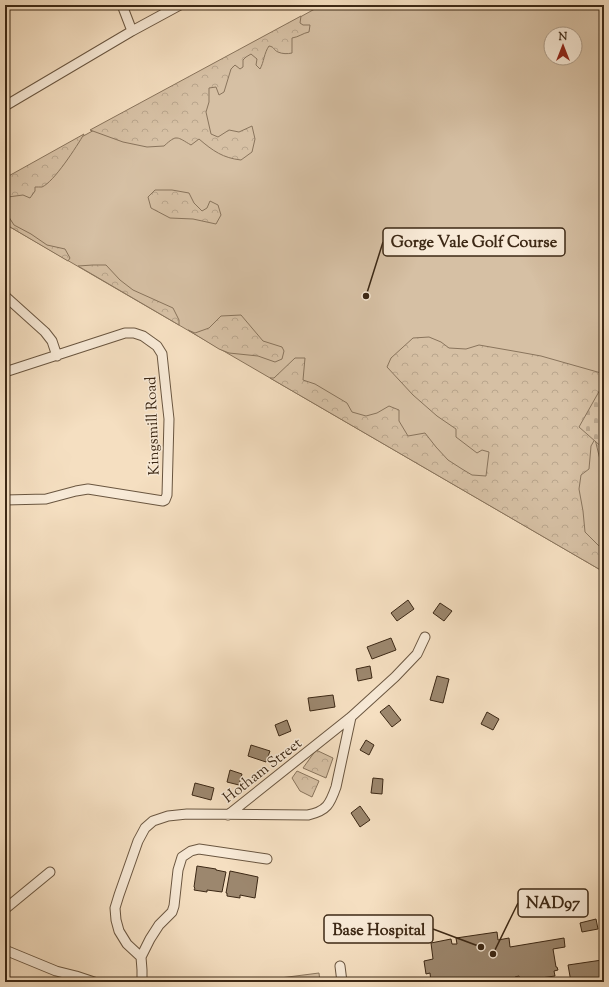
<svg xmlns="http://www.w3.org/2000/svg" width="609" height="987" font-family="'Sorts Mill Goudy',serif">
  <defs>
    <pattern id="forest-crowns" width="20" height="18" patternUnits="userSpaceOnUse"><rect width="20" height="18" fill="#d6c0a4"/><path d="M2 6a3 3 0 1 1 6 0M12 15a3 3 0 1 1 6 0" fill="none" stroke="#b9a58c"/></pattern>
    <pattern id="cemetery-stones" width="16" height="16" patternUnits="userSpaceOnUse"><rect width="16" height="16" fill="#d6c0a4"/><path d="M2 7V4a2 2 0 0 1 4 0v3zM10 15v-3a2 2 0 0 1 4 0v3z" fill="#b9a58c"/></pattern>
  </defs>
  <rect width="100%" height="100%" fill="#f5dfc1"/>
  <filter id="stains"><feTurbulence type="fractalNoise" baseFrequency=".005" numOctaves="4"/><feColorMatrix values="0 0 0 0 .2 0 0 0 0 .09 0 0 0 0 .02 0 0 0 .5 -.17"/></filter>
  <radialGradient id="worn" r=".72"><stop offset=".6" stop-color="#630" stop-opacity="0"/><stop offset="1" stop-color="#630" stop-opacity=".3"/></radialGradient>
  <path fill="#d6c0a4" stroke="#89745c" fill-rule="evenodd" d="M 322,5 L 604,5 L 604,572 L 5,224 L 5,179 ZM 551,34 L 575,34 L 575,58 L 551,58 Z
    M 319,973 L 320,982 L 249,982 Z"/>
  <path fill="url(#forest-crowns)" stroke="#89745c" d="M 301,16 L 300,23 L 303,25 L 310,25 L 309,32 C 303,33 299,37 292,38 L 292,53 C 288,54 282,54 278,52 C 273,50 275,47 269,46 C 264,53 264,62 260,69 L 256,65 L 257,59 L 251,54 L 246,57 L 243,60 L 243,67 L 240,69 L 235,65 L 231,69 L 224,92 L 219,95 L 216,87 L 209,88 L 209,102 L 206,112 L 211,134 L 218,137 L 229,130 L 239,132 L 252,126 L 255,139 L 252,152 L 241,160 C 223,158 213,151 199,139 L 191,145 C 177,137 177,134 164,146 L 147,147 L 123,142 L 90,130 Z
    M 84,134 C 77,146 54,182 42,187 C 39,187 38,187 35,187 L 35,191 L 30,198 L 23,195 L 8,197 L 5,199 L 5,178 Z
    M 155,190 L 172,190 L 189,193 L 194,203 L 202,211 L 207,208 L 210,201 L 218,205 L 221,215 L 216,224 L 193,219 L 170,218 L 151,208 L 148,197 Z
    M 5,211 L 14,225 L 31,234 L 47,245 L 65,249 L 70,258 L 68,261 L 5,224 Z
    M 93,265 L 106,265 L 120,280 L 133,290 L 173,308 L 179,320 L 179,325 L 78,266 Z
    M 241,315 L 263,341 L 282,347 L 284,351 L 282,359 L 275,362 L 258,356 L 229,353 L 219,349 L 188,330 L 195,333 L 209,328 L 221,316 Z
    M 429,337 L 441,342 L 449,348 L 466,349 L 479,345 L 519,352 L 541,356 L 601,373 L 604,376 L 604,469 L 602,468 L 595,439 L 591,446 L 589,469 L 581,475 L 579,489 L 583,511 L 585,532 L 604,551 L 604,572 L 270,378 L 274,378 L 295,358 L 305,358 L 303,380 L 315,384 L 347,403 L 352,412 L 366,416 L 377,413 L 389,406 L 399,410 L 399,421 L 408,436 L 425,433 L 436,447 L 448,460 L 462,469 L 472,475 L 486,476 L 489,452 L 482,450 L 477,453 L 456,437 L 456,429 L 437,416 L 413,395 L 387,367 L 391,358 L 413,338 Z
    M 316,750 L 333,758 L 326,778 L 303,768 Z
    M 297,771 L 319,781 L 312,797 L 300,791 L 292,778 Z"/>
  <path fill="url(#cemetery-stones)" stroke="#89745c" d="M 601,388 L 604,390 L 604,449 L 579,427 Z"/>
  <path fill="#9c876e" stroke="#3c2815" d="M 408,600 L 414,609 L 397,621 L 391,613 Z
    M 440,603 L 452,611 L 444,621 L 433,613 Z
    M 391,638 L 396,650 L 372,659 L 367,647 Z
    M 370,666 L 372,678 L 358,681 L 356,669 Z
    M 437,676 L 449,679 L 443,703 L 430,700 Z
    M 333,695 L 335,707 L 310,711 L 308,698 Z
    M 389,705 L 401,720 L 392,727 L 380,712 Z
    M 487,712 L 499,719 L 493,730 L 481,724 Z
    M 287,720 L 291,731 L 279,736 L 275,725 Z
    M 366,740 L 374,745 L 369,755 L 360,750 Z
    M 251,745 L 270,751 L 266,762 L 248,756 Z
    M 230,770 L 242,774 L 239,785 L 227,782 Z
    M 373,778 L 383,779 L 382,794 L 371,793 Z
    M 195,783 L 214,788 L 211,800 L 192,795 Z
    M 360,806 L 370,820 L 360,827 L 351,813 Z
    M 197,866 L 216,869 L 216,870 L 226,872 L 222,892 L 207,890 L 207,892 L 194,890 L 195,888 L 194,887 Z
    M 230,871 L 258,877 L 255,898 L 240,895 L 240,898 L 227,896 L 227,893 L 226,893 Z
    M 596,919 L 598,929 L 582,932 L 580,923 Z
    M 497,932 L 498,940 L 509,938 L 510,947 L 564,938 L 565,947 L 553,949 L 556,967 L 557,967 L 558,970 L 554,971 L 555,976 L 520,981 L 519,976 L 515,977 L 515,980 L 506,982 L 431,982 L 430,973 L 426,974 L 424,961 L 433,959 L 431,943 L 451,939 L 452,944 L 457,944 L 456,938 Z
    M 602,960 L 604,968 L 604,982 L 571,982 L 568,965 Z
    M 552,977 L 553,982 L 527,982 L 527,981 Z"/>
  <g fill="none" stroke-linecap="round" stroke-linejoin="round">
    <g stroke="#6a5640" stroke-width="11">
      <path id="minor" d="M 122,5 L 132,31
        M 5,106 L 132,31 L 180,5
        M 5,296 L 45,332 L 52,341 L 57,356
        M 5,372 L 125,333 L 134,333 L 143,336 L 157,346 L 162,354 L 167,401 L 169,419 L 167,495 L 165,500 L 163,501 L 88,489 L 76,491 L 46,499 L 5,500
        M 228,815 L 351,717 L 395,677 L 417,654 L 425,637
        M 5,909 L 50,872
        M 5,950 L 56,971 L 76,976 L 94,982
        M 141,957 L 127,944 L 119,931 L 116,920 L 115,908 L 119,895 L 138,841 L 145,828 L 153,821 L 168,816 L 187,814 L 308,815 C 327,811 330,804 336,787 L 351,717
        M 141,957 L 150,939 L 159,925 L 172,912 L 174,906 L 178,870 L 182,857 L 191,851 L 199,849 L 267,859
        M 141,957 L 142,970 L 142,982
        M 340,966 L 342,982"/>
    </g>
    <use href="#minor" stroke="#f8ead7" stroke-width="9"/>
  </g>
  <g text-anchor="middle" stroke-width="3" stroke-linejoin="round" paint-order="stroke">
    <g font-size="15" fill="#3c2815" stroke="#f8ead7">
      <text transform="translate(152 426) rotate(-92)" y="5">Kingsmill Road</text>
      <text transform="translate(262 770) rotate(-38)" y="5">Hotham Street</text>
    </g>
  </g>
  <path fill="none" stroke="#3c2815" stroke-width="1.5" d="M366 296L383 242M493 954L518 903M481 947L433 929"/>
  <g fill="#3c2815" stroke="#f8ead7" stroke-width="1.5">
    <circle cx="366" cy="296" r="4"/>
    <circle cx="493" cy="954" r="4"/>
    <circle cx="481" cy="947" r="4"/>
  </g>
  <g fill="#f8ead7" stroke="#3c2815" stroke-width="1.5">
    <rect x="383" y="228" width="182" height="28" rx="4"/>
    <rect x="518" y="889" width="70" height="28" rx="4"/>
    <rect x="324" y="915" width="109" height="28" rx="4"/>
  </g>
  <g font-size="16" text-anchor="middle" font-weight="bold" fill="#3c2815">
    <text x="474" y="247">Gorge Vale Golf Course</text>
    <text x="553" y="908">NAD97</text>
    <text x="379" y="935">Base Hospital</text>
  </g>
  <rect width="609" height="987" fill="none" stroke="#f5dfc1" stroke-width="20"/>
  <rect x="6" y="6" width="597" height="975" fill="none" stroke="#3c2815" stroke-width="2"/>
  <rect x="10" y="10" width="589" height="967" fill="none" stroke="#3c2815"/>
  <g transform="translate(563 46)"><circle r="19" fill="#f8ead7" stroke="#ad9c89"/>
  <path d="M0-3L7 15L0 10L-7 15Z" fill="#8f2418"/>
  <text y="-6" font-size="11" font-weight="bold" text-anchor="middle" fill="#3c2815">N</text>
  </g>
  <rect width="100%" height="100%" filter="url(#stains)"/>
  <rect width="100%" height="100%" fill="url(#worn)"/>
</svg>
